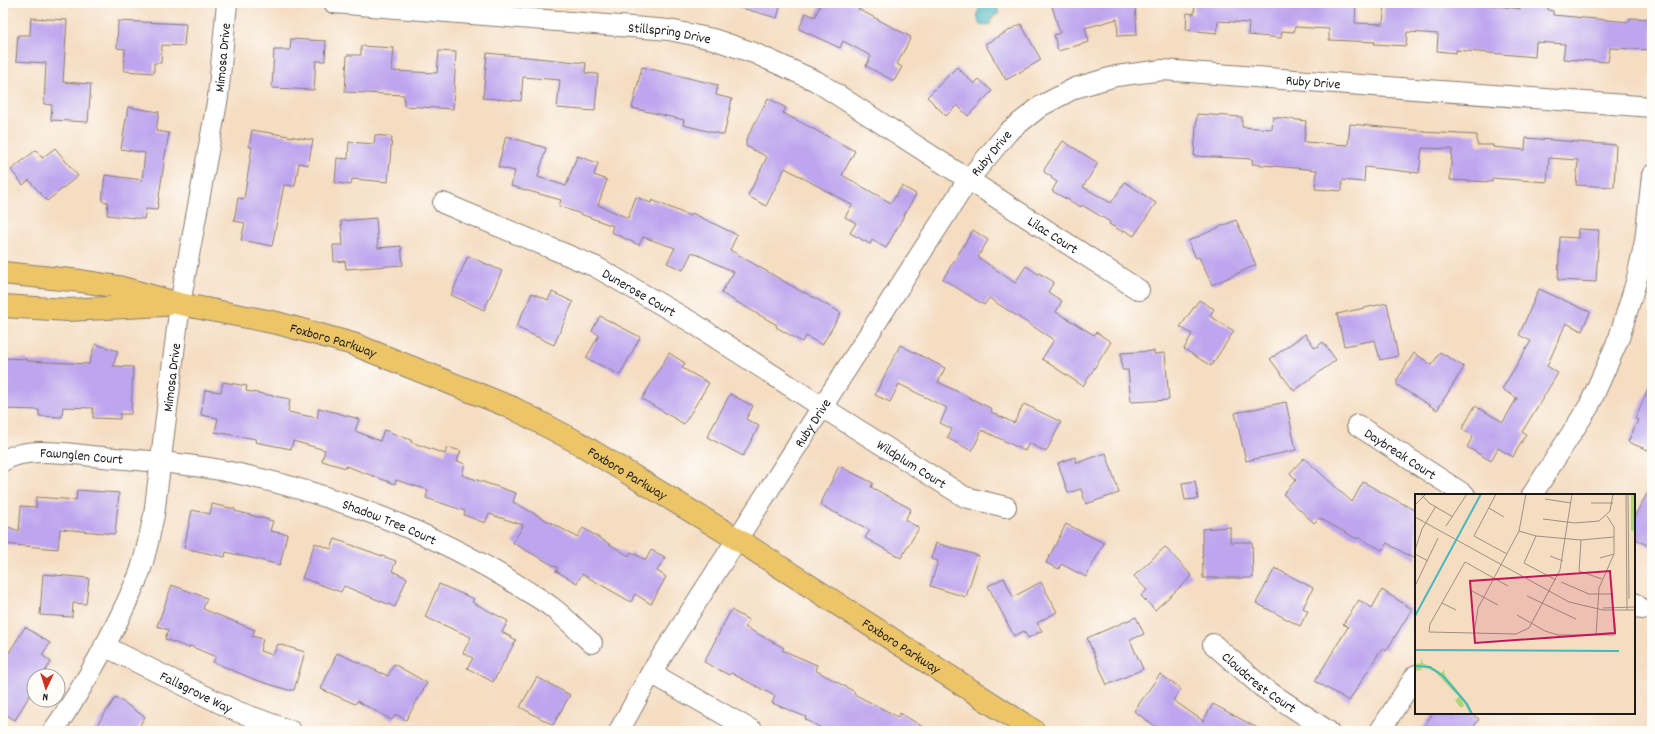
<svg xmlns="http://www.w3.org/2000/svg" width="1655" height="734" font-family="Dekko,sans-serif">
  <rect width="100%" height="100%" fill="#fdfcf7"/>
  <filter id="ink" filterUnits="userSpaceOnUse"><feTurbulence type="fractalNoise" baseFrequency=".025" numOctaves="2"/><feDisplacementMap in="SourceGraphic" scale="8" xChannelSelector="R" yChannelSelector="G"/><feConvolveMatrix kernelMatrix="1 2 1 2 8 2 1 2 1" color-interpolation-filters="sRGB"/></filter>
  <filter id="wash" filterUnits="userSpaceOnUse"><feTurbulence type="fractalNoise" baseFrequency=".012" numOctaves="4" result="noise"/><feDisplacementMap in="SourceGraphic" scale="16" xChannelSelector="R" yChannelSelector="G"/><feGaussianBlur stdDeviation="0.9" result="paint"/><feColorMatrix in="noise" values="0 0 0 0 0 0 0 0 0 0 0 0 0 0 0 0 0 1.4 0 .05"/><feComposite in="paint" operator="in"/></filter>
  <g filter="url(#wash)">
    <rect width="100%" height="100%" fill="#f5ddc2"/>
    <path fill="#49b7c1" stroke="#326a6e" d="M 984,3 L 996,3 L 999,13 L 992,18 L 990,25 L 983,26 L 979,24 C 977,15 976,10 984,3 Z"/>
    <g id="blocks">
      <path fill="#bea6ee" d="M 739,3 L 781,3 L 777,18 L 738,7 Z
        M 821,3 L 860,3 L 858,9 L 911,37 L 897,64 L 902,67 L 894,81 L 866,66 L 871,56 L 843,41 L 840,48 L 799,29 L 806,13 L 815,17 Z
        M 1051,3 L 1135,3 L 1137,35 L 1118,36 L 1117,19 L 1085,28 L 1089,42 L 1058,51 L 1054,35 L 1060,33 Z
        M 1195,3 L 1356,3 L 1355,23 L 1383,24 L 1385,3 L 1477,3 L 1520,9 L 1520,3 L 1548,3 L 1548,10 L 1553,11 L 1553,15 L 1629,22 L 1630,18 L 1652,19 L 1652,50 L 1610,48 L 1608,62 L 1563,59 L 1565,44 L 1536,42 L 1535,57 L 1456,50 L 1456,53 L 1437,51 L 1438,34 L 1407,32 L 1406,46 L 1374,44 L 1375,42 L 1329,40 L 1329,29 L 1295,27 L 1294,32 L 1282,31 L 1281,38 L 1248,35 L 1249,23 L 1218,21 L 1217,33 L 1186,30 L 1187,13 L 1194,14 Z
        M 31,18 L 67,20 L 63,82 L 91,84 L 88,122 L 51,120 L 52,105 L 44,104 L 46,63 L 16,61 L 18,35 L 30,35 Z
        M 118,21 L 186,24 L 184,46 L 162,45 L 161,63 L 154,63 L 154,73 L 124,71 L 125,49 L 117,48 Z
        M 1021,24 L 1041,60 L 1006,80 L 985,44 Z
        M 291,39 L 326,41 L 325,61 L 316,61 L 314,90 L 272,88 L 274,50 L 290,50 Z
        M 361,46 L 394,48 L 392,71 L 437,73 L 439,51 L 456,52 L 453,109 L 404,106 L 404,95 L 345,92 L 347,55 L 361,55 Z
        M 487,53 L 586,63 L 585,73 L 598,74 L 595,111 L 557,108 L 560,80 L 523,77 L 521,101 L 483,98 Z
        M 642,67 L 718,85 L 716,95 L 732,99 L 724,135 L 683,125 L 684,120 L 632,108 Z
        M 957,67 L 974,84 L 979,79 L 992,91 L 968,116 L 957,105 L 946,116 L 927,97 Z
        M 768,98 L 786,108 L 783,113 L 855,151 L 842,175 L 891,203 L 902,186 L 916,194 L 886,248 L 872,240 L 870,244 L 850,233 L 856,223 L 845,217 L 852,205 L 785,168 L 766,206 L 748,196 L 767,157 L 746,146 L 746,140 Z
        M 128,107 L 159,112 L 156,131 L 169,133 L 165,156 L 157,210 L 146,209 L 144,219 L 107,215 L 108,202 L 102,201 L 105,175 L 142,180 L 145,153 L 121,149 Z
        M 1197,114 L 1242,117 L 1242,127 L 1272,129 L 1273,117 L 1306,121 L 1304,142 L 1348,145 L 1350,124 L 1423,131 L 1423,132 L 1477,135 L 1477,145 L 1493,145 L 1493,147 L 1525,150 L 1526,138 L 1616,145 L 1614,187 L 1576,185 L 1578,160 L 1549,158 L 1547,182 L 1492,178 L 1492,182 L 1450,180 L 1452,149 L 1422,148 L 1419,173 L 1365,167 L 1364,182 L 1342,180 L 1342,191 L 1315,189 L 1317,170 L 1252,164 L 1253,159 L 1194,156 Z
        M 252,130 L 313,140 L 308,165 L 299,163 L 295,186 L 284,185 L 272,246 L 241,240 L 245,223 L 234,221 L 238,198 L 244,199 L 252,147 L 249,147 Z
        M 375,135 L 392,137 L 388,182 L 352,179 L 351,185 L 335,183 L 337,158 L 348,159 L 349,142 L 374,144 Z
        M 506,136 L 546,148 L 538,177 L 566,186 L 577,156 L 598,163 L 594,175 L 607,180 L 598,205 L 628,218 L 636,197 L 651,203 L 652,200 L 690,216 L 692,213 L 737,235 L 730,250 L 804,293 L 804,292 L 841,313 L 822,345 L 806,336 L 802,342 L 776,327 L 777,325 L 721,293 L 734,272 L 692,252 L 683,270 L 667,263 L 675,248 L 643,237 L 639,245 L 611,232 L 613,226 L 559,206 L 561,200 L 511,186 L 515,171 L 498,167 Z
        M 1063,141 L 1098,163 L 1083,187 L 1111,203 L 1125,182 L 1156,203 L 1134,236 L 1124,230 L 1123,232 L 1109,224 L 1110,222 L 1082,205 L 1081,207 L 1052,191 L 1057,182 L 1051,178 L 1052,177 L 1044,172 L 1045,168 Z
        M 55,148 L 78,176 L 47,201 L 29,180 L 23,185 L 11,170 L 36,150 L 42,158 Z
        M 376,218 L 378,248 L 401,246 L 403,265 L 346,269 L 345,261 L 334,262 L 333,245 L 343,245 L 341,221 Z
        M 1236,220 L 1256,265 L 1212,285 L 1199,257 L 1196,258 L 1188,241 Z
        M 1578,229 L 1599,230 L 1596,282 L 1558,280 L 1560,237 L 1578,238 Z
        M 973,230 L 988,240 L 978,257 L 1015,283 L 1026,266 L 1038,274 L 1039,273 L 1054,282 L 1048,292 L 1062,301 L 1056,312 L 1094,335 L 1096,332 L 1111,342 L 1083,386 L 1042,359 L 1054,340 L 989,298 L 984,305 L 943,279 Z
        M 468,256 L 502,271 L 484,310 L 451,295 Z
        M 1539,289 L 1590,312 L 1582,331 L 1566,323 L 1547,366 L 1558,373 L 1522,432 L 1526,434 L 1513,457 L 1498,448 L 1491,461 L 1467,447 L 1473,436 L 1462,429 L 1475,406 L 1503,422 L 1517,398 L 1502,389 L 1531,341 L 1519,335 Z
        M 552,292 L 573,302 L 554,345 L 516,327 L 532,293 L 548,300 Z
        M 1199,300 L 1214,309 L 1210,316 L 1234,331 L 1211,366 L 1184,349 L 1192,334 L 1180,327 Z
        M 1387,303 L 1398,356 L 1380,360 L 1375,340 L 1344,346 L 1337,314 Z
        M 600,316 L 640,337 L 620,375 L 586,358 L 599,335 L 592,331 Z
        M 1305,334 L 1315,348 L 1323,342 L 1336,360 L 1294,391 L 1270,359 Z
        M 95,344 L 118,351 L 113,366 L 133,367 L 131,414 L 120,414 L 120,419 L 93,418 L 93,408 L 63,407 L 62,417 L 39,416 L 39,410 L 3,409 L 3,358 L 27,359 L 27,361 L 89,364 Z
        M 900,345 L 945,368 L 938,382 L 992,409 L 991,412 L 1014,423 L 1024,404 L 1061,422 L 1046,452 L 1029,443 L 1025,451 L 982,430 L 972,451 L 947,438 L 952,429 L 940,423 L 947,408 L 899,384 L 890,402 L 875,395 Z
        M 1154,351 L 1154,354 L 1165,353 L 1169,400 L 1131,402 L 1128,370 L 1122,370 L 1121,353 Z
        M 1440,352 L 1464,367 L 1437,410 L 1397,385 L 1397,380 L 1414,353 L 1432,365 Z
        M 669,353 L 685,363 L 682,368 L 709,383 L 684,424 L 642,399 Z
        M 1652,380 L 1652,441 L 1648,450 L 1628,442 L 1638,420 L 1635,419 Z
        M 223,382 L 247,386 L 246,391 L 290,399 L 288,412 L 317,418 L 319,408 L 359,419 L 355,431 L 380,441 L 384,430 L 411,440 L 411,442 L 445,454 L 447,447 L 461,451 L 457,461 L 465,464 L 462,475 L 516,493 L 513,502 L 577,537 L 583,528 L 629,556 L 631,552 L 646,560 L 651,550 L 665,557 L 657,571 L 666,577 L 651,604 L 635,594 L 631,602 L 582,574 L 577,583 L 556,571 L 558,568 L 513,543 L 523,525 L 489,514 L 485,523 L 464,515 L 465,511 L 426,498 L 428,490 L 396,480 L 395,484 L 346,466 L 346,468 L 322,461 L 325,450 L 293,441 L 291,449 L 255,442 L 256,439 L 215,432 L 218,418 L 201,415 L 205,390 L 221,392 Z
        M 730,394 L 753,406 L 746,419 L 759,426 L 743,456 L 707,437 Z
        M 1286,402 L 1296,450 L 1246,461 L 1235,413 Z
        M 1106,453 L 1119,493 L 1086,504 L 1081,489 L 1068,493 L 1058,463 L 1075,457 L 1077,463 Z
        M 1304,458 L 1352,502 L 1363,482 L 1416,511 L 1416,560 L 1387,543 L 1382,550 L 1358,537 L 1357,539 L 1319,518 L 1314,523 L 1283,494 L 1296,480 L 1290,473 Z
        M 839,466 L 873,483 L 871,487 L 911,509 L 905,520 L 919,528 L 901,558 L 865,538 L 870,530 L 820,505 Z
        M 1195,481 L 1198,499 L 1185,500 L 1182,483 Z
        M 1652,485 L 1652,548 L 1634,538 L 1634,517 Z
        M 77,490 L 119,493 L 115,534 L 60,529 L 58,549 L 3,544 L 3,525 L 19,531 L 21,506 L 36,507 L 36,497 L 76,500 Z
        M 212,504 L 235,509 L 235,511 L 273,521 L 270,531 L 287,534 L 280,565 L 226,552 L 225,557 L 184,548 L 192,510 L 210,514 Z
        M 1066,524 L 1104,543 L 1086,577 L 1061,564 L 1059,569 L 1046,563 Z
        M 1230,527 L 1230,542 L 1252,542 L 1253,578 L 1203,578 L 1202,529 Z
        M 335,539 L 396,561 L 392,571 L 407,578 L 395,607 L 344,586 L 341,592 L 302,578 L 315,543 L 331,549 Z
        M 936,543 L 979,556 L 966,597 L 930,586 L 938,561 L 931,559 Z
        M 1165,547 L 1192,576 L 1155,610 L 1141,596 L 1147,590 L 1134,576 Z
        M 1275,568 L 1313,588 L 1303,608 L 1308,611 L 1300,626 L 1256,603 Z
        M 43,574 L 89,578 L 86,604 L 73,603 L 72,617 L 40,615 Z
        M 1004,578 L 1013,597 L 1041,582 L 1057,612 L 1037,623 L 1042,631 L 1028,638 L 1024,631 L 1014,636 L 988,586 Z
        M 439,584 L 474,599 L 472,602 L 508,621 L 502,632 L 516,640 L 493,682 L 467,668 L 473,658 L 463,653 L 471,637 L 425,617 Z
        M 172,585 L 207,598 L 203,609 L 255,630 L 252,636 L 263,639 L 260,651 L 273,655 L 278,644 L 305,652 L 294,690 L 288,690 L 253,679 L 213,662 L 216,657 L 190,646 L 189,648 L 165,639 L 168,630 L 157,626 Z
        M 1382,590 L 1412,609 L 1386,651 L 1382,648 L 1349,701 L 1315,681 L 1348,627 L 1343,624 L 1359,600 L 1372,608 Z
        M 731,610 L 749,620 L 745,627 L 784,648 L 782,650 L 817,665 L 815,670 L 855,692 L 854,694 L 898,717 L 900,713 L 930,731 L 827,731 L 805,719 L 806,717 L 772,703 L 775,696 L 731,673 L 729,675 L 704,662 Z
        M 1136,617 L 1144,634 L 1130,640 L 1143,669 L 1107,685 L 1087,638 Z
        M 25,627 L 50,643 L 42,655 L 51,662 L 42,676 L 34,676 L 34,688 L 15,720 L 3,713 L 3,662 Z
        M 337,653 L 388,676 L 394,664 L 427,683 L 406,720 L 396,714 L 392,720 L 357,701 L 355,704 L 321,689 Z
        M 1160,674 L 1181,689 L 1173,700 L 1203,721 L 1213,704 L 1263,731 L 1162,731 L 1134,711 Z
        M 537,677 L 570,695 L 553,725 L 520,707 Z
        M 116,697 L 145,717 L 136,731 L 93,731 Z
        M 1433,713 L 1471,713 L 1479,719 L 1471,731 L 1420,731 Z"/>
    </g>
  </g>
  <g filter="url(#ink)">
    <use href="#blocks" fill-opacity="0" stroke="#887c6f" stroke-width="1"/>
    <g fill="none" stroke-linecap="round" stroke-linejoin="round">
      <g stroke="#887c6f" stroke-width="22">
        <g id="minor">
          <path id="s1" d="M 334,3 L 669,30 L 713,39 L 754,53 L 816,81 L 1139,290"/>
          <path id="s2" d="M 443,203 L 596,267 L 693,323 L 822,407 L 965,497 L 1006,507"/>
          <path id="s3" d="M 1357,425 L 1465,495"/>
          <path id="s4" d="M 3,461 C 28,445 75,455 103,457 C 145,461 188,463 230,472 C 329,492 434,532 519,586 C 531,594 543,600 554,609 C 567,619 579,632 592,643"/>
          <path d="M 1532,495 L 1589,406 L 1619,338 L 1636,282 L 1645,241 L 1652,175"/>
          <path d="M 1634,603 L 1642,609"/>
          <path id="s5" d="M 1213,644 L 1262,687 L 1328,731"/>
          <path id="s6" d="M 104,646 L 236,711 L 291,731"/>
          <path d="M 651,673 L 753,731"/>
          <path id="s7" d="M 53,731 C 86,684 115,630 138,577 C 146,557 149,536 154,515 L 180,304 L 218,97 L 227,3"/>
          <path id="s8" d="M 619,731 L 651,673 L 968,180 L 1008,132 L 1041,106 L 1075,88 L 1116,76 L 1163,70 L 1652,107"/>
          <path d="M 1380,731 L 1416,675"/>
        </g>
      </g>
      <g stroke="#887c6f" stroke-width="24">
        <g id="major">
          <path id="s9" d="M 3,273 L 81,281 L 119,287 L 180,304 L 277,323 L 317,334 L 353,344 L 513,408 L 577,442 L 737,539 L 1034,731"/>
          <path d="M 3,306 L 68,310 L 164,305"/>
        </g>
      </g>
      <use href="#minor" stroke="#fff" stroke-width="20"/>
      <use href="#major" stroke="#ecc569" stroke-width="22"/>
    </g>
  </g>
  <g text-anchor="middle" stroke-width="3" stroke-linejoin="round" paint-order="stroke">
    <g font-size="14" fill="#1c1c1c" stroke="#fdfcf7">
      <text dy="5" stroke="none"><textPath href="#s1" startOffset="337">Stillspring Drive</textPath></text>
      <text dy="5" stroke="none"><textPath href="#s7" startOffset="703">Mimosa Drive</textPath></text>
      <text dy="5" stroke="none"><textPath href="#s8" startOffset="1036">Ruby Drive</textPath></text>
      <text dy="5" stroke="none"><textPath href="#s8" startOffset="688">Ruby Drive</textPath></text>
      <text dy="5" stroke="none"><textPath href="#s1" startOffset="775">Lilac Court</textPath></text>
      <text dy="5" stroke="none"><textPath href="#s2" startOffset="216">Dunerose Court</textPath></text>
      <text dy="5" stroke="none"><textPath href="#s9" startOffset="338">Foxboro Parkway</textPath></text>
      <text dy="5" stroke="none"><textPath href="#s7" startOffset="379">Mimosa Drive</textPath></text>
      <text dy="5" stroke="none"><textPath href="#s8" startOffset="364">Ruby Drive</textPath></text>
      <text dy="5" stroke="none"><textPath href="#s3" startOffset="52">Daybreak Court</textPath></text>
      <text dy="5" stroke="none"><textPath href="#s4" startOffset="80">Fawnglen Court</textPath></text>
      <text dy="5" stroke="none"><textPath href="#s2" startOffset="538">Wildplum Court</textPath></text>
      <text dy="5" stroke="none"><textPath href="#s9" startOffset="662">Foxboro Parkway</textPath></text>
      <text dy="5" stroke="none"><textPath href="#s4" startOffset="397">Shadow Tree Court</textPath></text>
      <text dy="5" stroke="none"><textPath href="#s9" startOffset="986">Foxboro Parkway</textPath></text>
      <text dy="5" stroke="none"><textPath href="#s5" startOffset="60">Cloudcrest Court</textPath></text>
      <text dy="5" stroke="none"><textPath href="#s6" startOffset="103">Fallsgrove Way</textPath></text>
    </g>
  </g>
  <g transform="translate(1415 494)">
    <rect width="220" height="220" fill="#f5ddc2"/>
    <path d="M 216,0 L 220,0 L 220,38 L 216,36 ZM 6,164 L 8,169 L 27,179 L 29,175 L 30,181 L 52,208 L 58,220 L 55,220 L 47,205 L 49,212 L 46,214 L 43,211 L 40,206 L 44,203 L 20,178 L 8,173 L 6,176 L 0,177 L 0,170 L 6,169 Z" fill="#b1d57e"/>
    <path fill="none" stroke="#49b7c1" stroke-width="2" d="M 0,122 L 66,0M 0,156 L 204,157M 0,172 L 15,173 L 28,182 L 52,210 L 57,220"/>
    <path fill="none" stroke="#9e9080" stroke-width="1" d="M 6,0 L 14,9 L 38,23M 81,0 L 59,42 L 92,60M 211,0 L 212,116M 213,0 L 214,105M 130,5 L 156,9M 176,9 L 198,9M 0,11 L 11,0M 74,14 L 89,23M 0,23 L 154,108 L 188,116 L 220,116M 128,25 L 160,29 L 184,27 L 195,17 L 198,0M 31,32 L 52,0M 104,37 L 121,42 L 166,46 L 199,43M 121,42 L 109,69 L 141,86M 166,46 L 164,77 L 187,85M 0,56 L 7,35 L 21,12M 0,60 L 13,67M 135,62 L 148,67M 185,64 L 199,60M 146,88 L 174,100 L 198,100M 0,92 L 23,44M 93,92 L 50,68 L 15,130 L 14,138 L 101,140 L 114,134 L 145,76 L 157,0M 57,97 L 83,111M 112,102 L 161,125M 27,109 L 41,116M 188,114 L 220,113M 102,121 L 130,137 L 143,141 L 200,141 L 200,129M 59,140 L 63,114 L 104,37 L 111,0M 181,141 L 184,94 L 199,60 L 199,33 L 192,22"/>
    <path fill="#c2185b" fill-opacity="0.15" stroke="#c2185b" stroke-width="2" d="M 195,77 L 200,139 L 60,149 L 55,87 Z"/>
    <rect width="220" height="220" fill="none" stroke="#1c1c1c" stroke-width="2"/>
  </g>
  <rect width="1655" height="734" fill="none" stroke="#fdfcf7" stroke-width="16"/>
  <g transform="translate(46 688) rotate(184)"><circle r="19" fill="#fdfcf7" stroke="#a3a29f"/>
  <path d="M0-3L7 15L0 10L-7 15Z" fill="#c8321e"/>
  <text y="-6" font-size="11" font-weight="bold" text-anchor="middle" fill="#1c1c1c">N</text>
  </g>
</svg>
